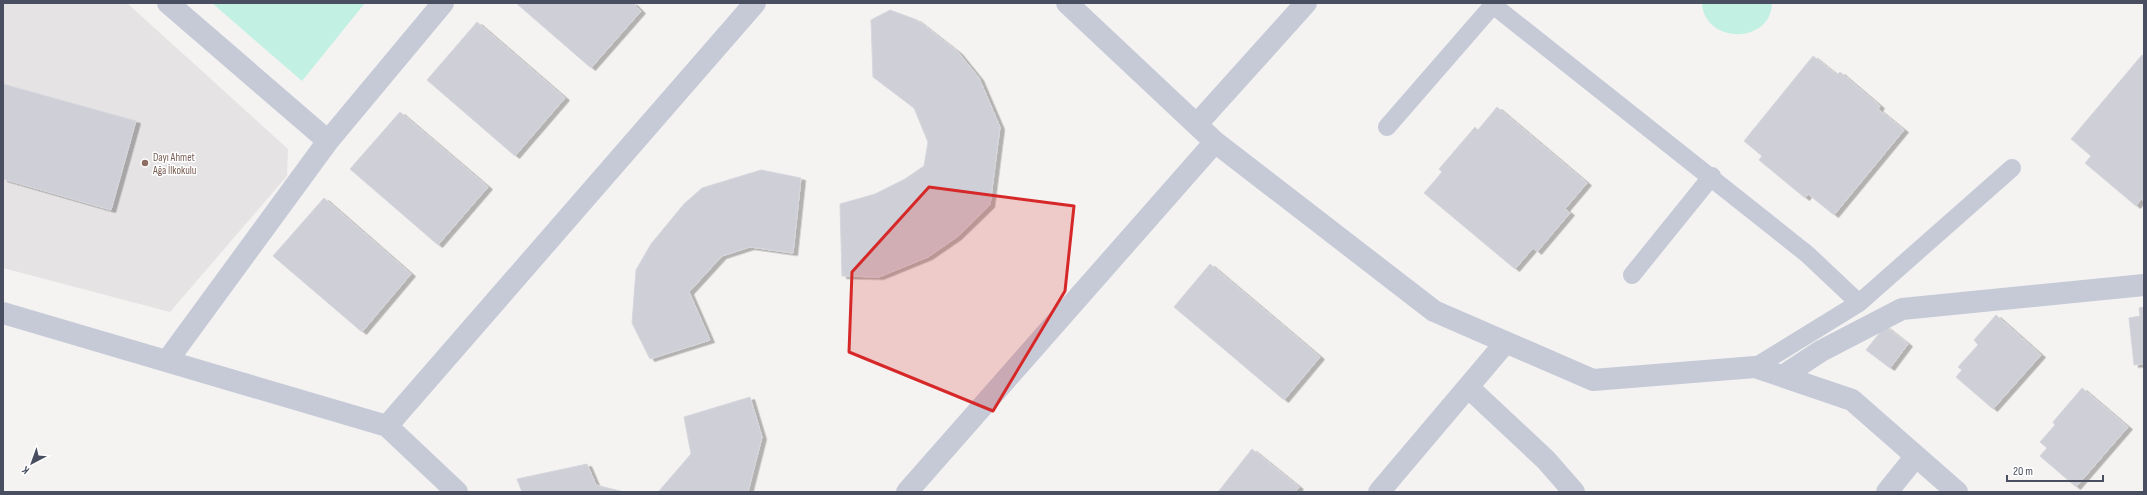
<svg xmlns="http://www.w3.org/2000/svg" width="2147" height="495" font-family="'Sofia Sans Condensed',sans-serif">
  <defs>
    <filter id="shadow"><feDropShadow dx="4.5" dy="2.5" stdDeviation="0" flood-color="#0004"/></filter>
  </defs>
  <rect width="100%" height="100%" fill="#f4f3f2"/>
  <path fill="#e5e3e4" d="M 3,3 L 127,3 L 288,149 L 287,176 L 170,312 L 3,268 Z"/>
  <path fill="#c2f1e3" d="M 212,3 L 365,3 L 302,81 Z
    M 1702,3 L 1772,3 C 1771,45 1704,44 1702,3 Z"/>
  <path fill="#cfd0d7" stroke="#d6d6dd" filter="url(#shadow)" d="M 516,3 L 633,3 L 641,11 L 591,68 Z
    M 890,10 L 917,20 L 958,52 L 979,78 L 1000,127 L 990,205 L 957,237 L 928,257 L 879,277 L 842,276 L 840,204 L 875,194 L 905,179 L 924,166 L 928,142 L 914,108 L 873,77 L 871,20 Z
    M 477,22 L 565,98 L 515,156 L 427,80 Z
    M 2142,55 L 2144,57 L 2144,201 L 2141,199 L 2136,206 L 2085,163 L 2091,156 L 2071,139 Z
    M 1813,56 L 1837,75 L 1840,72 L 1880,106 L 1878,109 L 1904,130 L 1834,215 L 1808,194 L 1805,198 L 1759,160 L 1762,156 L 1744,141 Z
    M 3,84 L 136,121 L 111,210 L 3,179 Z
    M 1497,107 L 1587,183 L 1565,209 L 1570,213 L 1537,252 L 1533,248 L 1515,269 L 1424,193 L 1442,172 L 1439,169 L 1475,127 L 1478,130 Z
    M 400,112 L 488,187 L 438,245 L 350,169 Z
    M 761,170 L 801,178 L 793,253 L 750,247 L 722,256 L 689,292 L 710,340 L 650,359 L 632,323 L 636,270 L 651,244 L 684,204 L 702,188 Z
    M 324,198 L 411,274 L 362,332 L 273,256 Z
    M 1210,264 L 1320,357 L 1284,400 L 1174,307 Z
    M 2144,307 L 2144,364 L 2134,365 L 2129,318 L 2140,316 L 2139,308 Z
    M 1996,315 L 2041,355 L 1993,409 L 1956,377 L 1962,370 L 1958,367 L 1978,345 L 1974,340 Z
    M 1885,326 L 1908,344 L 1890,368 L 1866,350 Z
    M 2082,388 L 2128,427 L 2076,487 L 2040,456 L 2047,448 L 2040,442 L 2055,425 L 2053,422 Z
    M 750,397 L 762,437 L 748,492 L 656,492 L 659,491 L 691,454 L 684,417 Z
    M 1252,449 L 1299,487 L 1295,492 L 1218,492 Z
    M 587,464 L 596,485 L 624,492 L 522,492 L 517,479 Z"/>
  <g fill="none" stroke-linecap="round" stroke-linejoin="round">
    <path stroke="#c6cad7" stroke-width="18" d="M 1387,127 L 1493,5 L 1807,254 L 1859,303
      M 1632,275 L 1712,176
      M 1755,367 L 1859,303 L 2012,168"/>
    <path stroke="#c6cad7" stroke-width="22" d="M 168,3 L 328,141
      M 1067,3 L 1215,142 L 1434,311 L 1593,380 L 1755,367 L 1852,400 L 1957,492
      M 1197,124 L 1306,3
      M 3,313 L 387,426
      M 167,361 L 328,141 L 443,3
      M 1783,376 L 1821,351 L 1902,309 L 2144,285
      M 1468,387 L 1546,460 L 1574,492
      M 457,492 L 387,426 L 755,3
      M 907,492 L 1215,142
      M 1379,492 L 1506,342
      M 1887,492 L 1916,456"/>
  </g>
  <path fill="#d62828" fill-opacity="0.2" stroke="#d62828" stroke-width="3" stroke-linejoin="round" d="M 929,187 L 1074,206 L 1065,291 L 993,411 L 849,352 L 852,272 Z"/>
  <circle fill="#8d6e63" stroke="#fff" stroke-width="1.5" cx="145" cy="163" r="4"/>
  <g text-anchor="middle" stroke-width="3" stroke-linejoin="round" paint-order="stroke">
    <g font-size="11" fill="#785e54" stroke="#fff" text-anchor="start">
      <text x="153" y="161">Dayı Ahmet<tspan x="153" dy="13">Ağa İlkokulu</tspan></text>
    </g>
  </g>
  <rect width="2147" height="495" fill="none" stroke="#494e60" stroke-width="8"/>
  <g transform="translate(32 463) rotate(221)" stroke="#ffffff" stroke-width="3" paint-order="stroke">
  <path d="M0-3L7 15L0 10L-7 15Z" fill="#494e60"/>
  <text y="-6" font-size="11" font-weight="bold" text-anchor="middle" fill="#494e60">K</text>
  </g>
  <path d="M2007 475v6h96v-6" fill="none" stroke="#494e60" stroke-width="2"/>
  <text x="2013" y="475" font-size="12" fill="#494e60" stroke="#ffffff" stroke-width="3" paint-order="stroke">20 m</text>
</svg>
